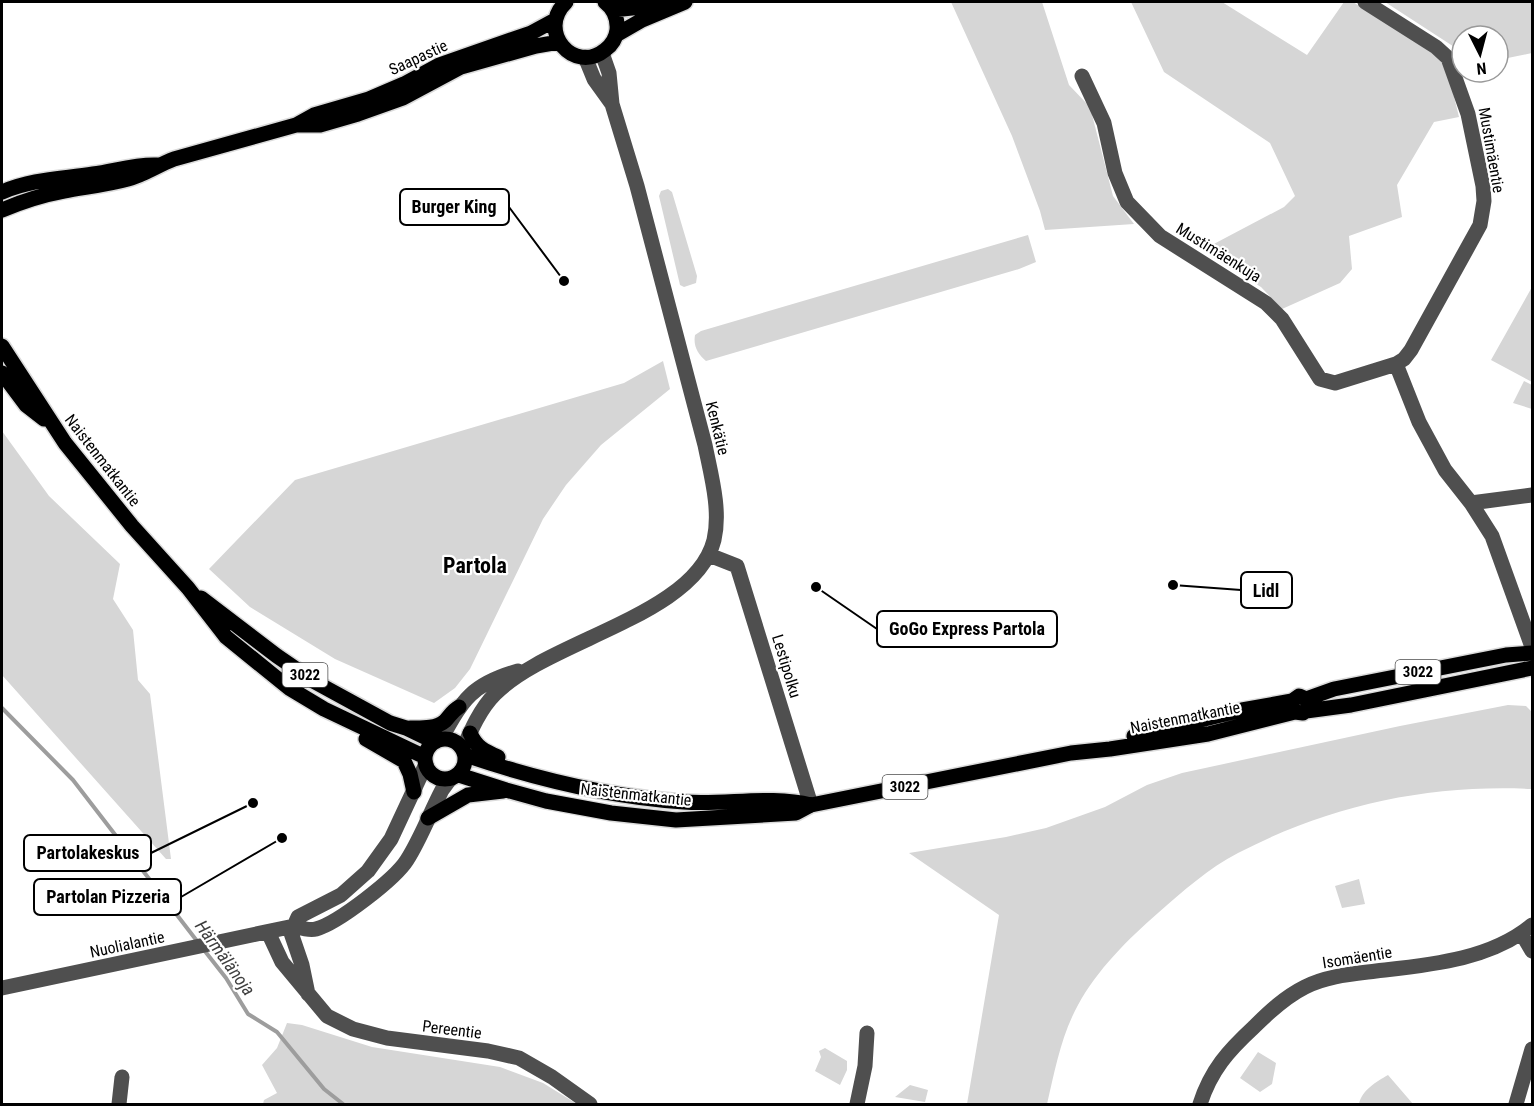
<svg xmlns="http://www.w3.org/2000/svg" width="1534" height="1106" font-family="'Roboto Condensed',sans-serif">
  <rect width="100%" height="100%" fill="#fff"/>
  <path fill="#d6d6d6" d="M 951,2 L 1042,2 L 1069,85 L 1090,107 L 1113,196 L 1134,224 L 1045,230 L 1040,211 L 1012,136 Z
    M 1131,2 L 1222,2 L 1307,55 L 1344,2 L 1353,2 L 1436,55 L 1447,68 L 1459,117 L 1434,122 L 1397,185 L 1402,217 L 1349,236 L 1352,269 L 1340,283 L 1282,309 L 1261,287 L 1212,257 L 1210,246 L 1284,207 L 1295,196 L 1270,143 L 1164,72 Z
    M 1385,2 L 1532,2 L 1532,53 L 1498,60 L 1498,36 L 1462,36 L 1462,52 Z
    M 668,189 L 672,192 L 697,276 L 696,283 L 684,287 L 680,285 L 659,196 L 661,191 Z
    M 1028,235 L 1036,262 L 1019,269 L 706,361 C 698,354 693,346 695,335 L 701,331 Z
    M 1532,287 L 1532,382 L 1491,360 Z
    M 663,361 L 670,389 L 601,445 L 566,485 L 543,519 L 470,669 L 455,688 L 434,703 L 335,659 L 250,607 L 209,569 L 295,480 L 624,383 Z
    M 1524,381 L 1532,385 L 1532,409 L 1513,403 Z
    M 2,431 L 49,496 L 120,564 L 113,599 L 133,630 L 138,680 L 150,694 L 171,859 L 166,859 L 2,675 Z
    M 1508,705 L 1526,706 L 1532,712 L 1532,789 C 1429,784 1330,805 1238,853 C 1209,868 1183,891 1158,913 C 1128,939 1097,970 1078,1005 C 1061,1036 1055,1070 1047,1104 L 967,1104 L 999,915 L 909,853 L 1006,837 L 1046,828 L 1105,807 L 1147,785 L 1182,773 L 1400,726 Z
    M 1359,879 L 1365,904 L 1342,908 L 1335,886 Z
    M 287,1023 L 302,1025 L 372,1047 L 500,1067 L 543,1083 L 577,1104 L 263,1104 L 264,1100 L 277,1093 L 262,1065 L 277,1048 Z
    M 825,1048 L 847,1061 L 847,1070 L 840,1085 L 815,1071 L 821,1057 L 819,1051 Z
    M 1258,1052 L 1276,1063 L 1272,1084 L 1260,1092 L 1240,1078 Z
    M 1388,1075 L 1413,1104 L 1359,1104 C 1362,1090 1376,1082 1388,1075 Z
    M 910,1085 L 928,1090 L 925,1102 L 895,1097 Z"/>
  <g fill="none" stroke-linecap="round" stroke-linejoin="round">
    <path stroke="#9d9d9d" stroke-width="4" d="M 2,708 L 73,780 L 197,941
      M 204,950 L 226,978 L 248,1014 L 277,1032 L 324,1089 L 343,1104"/>
    <g stroke="#dbdbdb" stroke-width="18">
      <path id="major" d="M 566,2 C 536,31 574,75 605,50 C 612,45 616,38 617,30 C 618,18 614,9 605,2
        M 613,10 L 670,4
        M 616,35 L 642,20 L 685,2
        M 298,125 L 320,125 L 358,114 L 403,98 L 461,67 L 536,46 L 559,42
        M 2,192 C 33,179 60,179 93,174 C 115,171 135,164 157,165
        M 2,210 C 21,202 42,195 64,191 C 85,187 106,185 128,179 C 144,175 158,165 174,159 L 296,125 L 314,115 L 369,99 L 404,84 L 439,65 L 531,33 L 555,20
        M 2,346 L 65,443 L 132,526 L 188,588 L 226,637 L 289,688 L 324,709 L 425,757
        M 2,373 L 26,405 L 44,419
        M 201,598 L 277,656 L 315,682 L 390,723 L 406,728 L 435,742
        M 1306,699 L 1334,689 L 1506,655 L 1532,653
        M 410,728 C 421,728 436,729 445,721 C 450,716 452,711 459,707
        M 470,733 C 476,747 484,751 498,757
        M 1134,736 L 1242,710 L 1292,701 L 1299,696 L 1306,699
        M425 759a20 20 0 1 1 40 0a20 20 0 1 1-40 0Z
        M 366,739 L 404,761 L 410,774 L 414,792
        M 465,755 C 536,779 609,797 684,802 C 726,805 771,795 811,805
        M 459,775 L 506,790 L 546,801 L 611,813 L 676,820 L 796,813 L 811,805 L 1071,753 L 1110,749 L 1208,734 L 1295,712 L 1303,713 L 1306,711 L 1351,705 L 1532,668
        M 428,818 L 468,795 L 503,791"/>
    </g>
    <path stroke="#4f4f4f" stroke-width="15" d="M 585,57 L 594,79 L 612,104
      M 1082,76 L 1104,123 L 1115,173 L 1127,202 L 1160,236 L 1266,303 L 1282,319 L 1320,379 L 1335,383 L 1396,364 L 1404,359 L 1411,350 L 1480,225 L 1484,201 L 1483,186 L 1468,114 L 1448,58 L 1436,47 L 1365,2
      M 1396,364 L 1419,422 L 1445,470 L 1471,503 L 1492,536 L 1532,647
      M 1471,503 L 1532,495
      M 709,555 L 737,566 L 811,805
      M 441,739 C 463,699 472,684 518,671
      M 463,749 C 471,730 480,709 495,694 C 548,640 695,616 714,540 C 721,510 711,475 705,445 L 637,186 L 612,104 L 609,73 L 602,53
      M 294,926 L 298,917 L 341,895 L 368,871 L 391,839 L 426,764
      M 289,927 L 302,965 L 308,994
      M 268,932 L 282,962 L 327,1016 L 353,1029 L 387,1038 L 488,1051 L 519,1058 L 552,1077 L 590,1104
      M 1522,934 L 1532,951
      M 2,988 L 294,926 C 301,928 309,931 316,929 C 338,923 395,879 407,860 C 421,838 430,813 442,790 L 450,779
      M 119,1104 L 122,1077
      M 857,1104 L 865,1066 L 867,1033
      M 1200,1104 C 1211,1070 1228,1051 1254,1027 C 1269,1012 1285,997 1305,987 C 1326,976 1352,974 1376,971 C 1429,965 1490,960 1532,925
      M 1516,1104 L 1532,1049"/>
    <use href="#major" stroke="#000" stroke-width="15"/>
  </g>
  <g text-anchor="middle" stroke-width="4.5" stroke-linejoin="round" paint-order="stroke">
    <g fill="#fff" stroke="#4c4c4c" stroke-width="1.5">
      <rect x="1395.5" y="660" width="45" height="24" rx="4.5"/>
      <rect x="282.5" y="663" width="45" height="24" rx="4.5"/>
      <rect x="882.5" y="775" width="45" height="24" rx="4.5"/>
    </g>
    <g font-size="15" font-weight="bold" fill="#000">
      <text x="1418" y="677">3022</text>
      <text x="305" y="680">3022</text>
      <text x="905" y="792">3022</text>
    </g>
    <g font-size="16" fill="#000" stroke="#fff">
      <text transform="translate(418 57) rotate(-25)" y="6">Saapastie</text>
      <text transform="translate(1492 150) rotate(80)" y="6">Mustimäentie</text>
      <text transform="translate(1219 252) rotate(32)" y="6">Mustimäenkuja</text>
      <text transform="translate(718 428) rotate(76)" y="6">Kenkätie</text>
      <text transform="translate(103 460) rotate(52)" y="6">Naistenmatkantie</text>
      <text transform="translate(787 666) rotate(73)" y="6">Lestipolku</text>
      <text transform="translate(1185 717) rotate(-11)" y="6">Naistenmatkantie</text>
      <text transform="translate(636 794) rotate(6)" y="6">Naistenmatkantie</text>
      <text transform="translate(127 944) rotate(-12)" y="6">Nuolialantie</text>
      <text transform="translate(1357 957) rotate(-9)" y="6">Isomäentie</text>
      <text transform="translate(452 1029) rotate(7)" y="6">Pereentie</text>
    </g>
    <g font-size="18" font-style="italic" fill="#3e3e3e" stroke="#fff">
      <text transform="translate(225 958) rotate(54)" y="6">Härmälänoja</text>
    </g>
    <g font-size="22" font-weight="bold" fill="#000" stroke="#fff">
      <text x="475" y="573">Partola</text>
    </g>
  </g>
  <path fill="none" stroke="#000" stroke-width="2" d="M564 281L509 207M1173 585L1241 590M816 587L877 629M253 803L151 853M282 838L181 897"/>
  <g fill="#000" stroke="#fff" stroke-width="2">
    <circle cx="564" cy="281" r="6"/>
    <circle cx="1173" cy="585" r="6"/>
    <circle cx="816" cy="587" r="6"/>
    <circle cx="253" cy="803" r="6"/>
    <circle cx="282" cy="838" r="6"/>
  </g>
  <g fill="#fff" stroke="#000" stroke-width="2">
    <rect x="400" y="189" width="109" height="36" rx="6"/>
    <rect x="1241" y="572" width="51" height="36" rx="6"/>
    <rect x="877" y="611" width="180" height="36" rx="6"/>
    <rect x="24" y="835" width="127" height="36" rx="6"/>
    <rect x="34" y="879" width="147" height="36" rx="6"/>
  </g>
  <g font-size="18" text-anchor="middle" font-weight="bold" fill="#000">
    <text x="454" y="213">Burger King</text>
    <text x="1266" y="597">Lidl</text>
    <text x="967" y="635">GoGo Express Partola</text>
    <text x="88" y="859">Partolakeskus</text>
    <text x="108" y="903">Partolan Pizzeria</text>
  </g>
  <rect width="1534" height="1106" fill="none" stroke="#000000" stroke-width="6"/>
  <g transform="translate(1480 54) rotate(174)"><circle r="28" fill="#ffffff" stroke="#999999" stroke-width="1.5"/>
  <path d="M0-4.5L10 22L0 15L-10 22Z" fill="#000000"/>
  <text y="-9" font-size="16" font-weight="bold" text-anchor="middle" fill="#000000">N</text>
  </g>
</svg>
